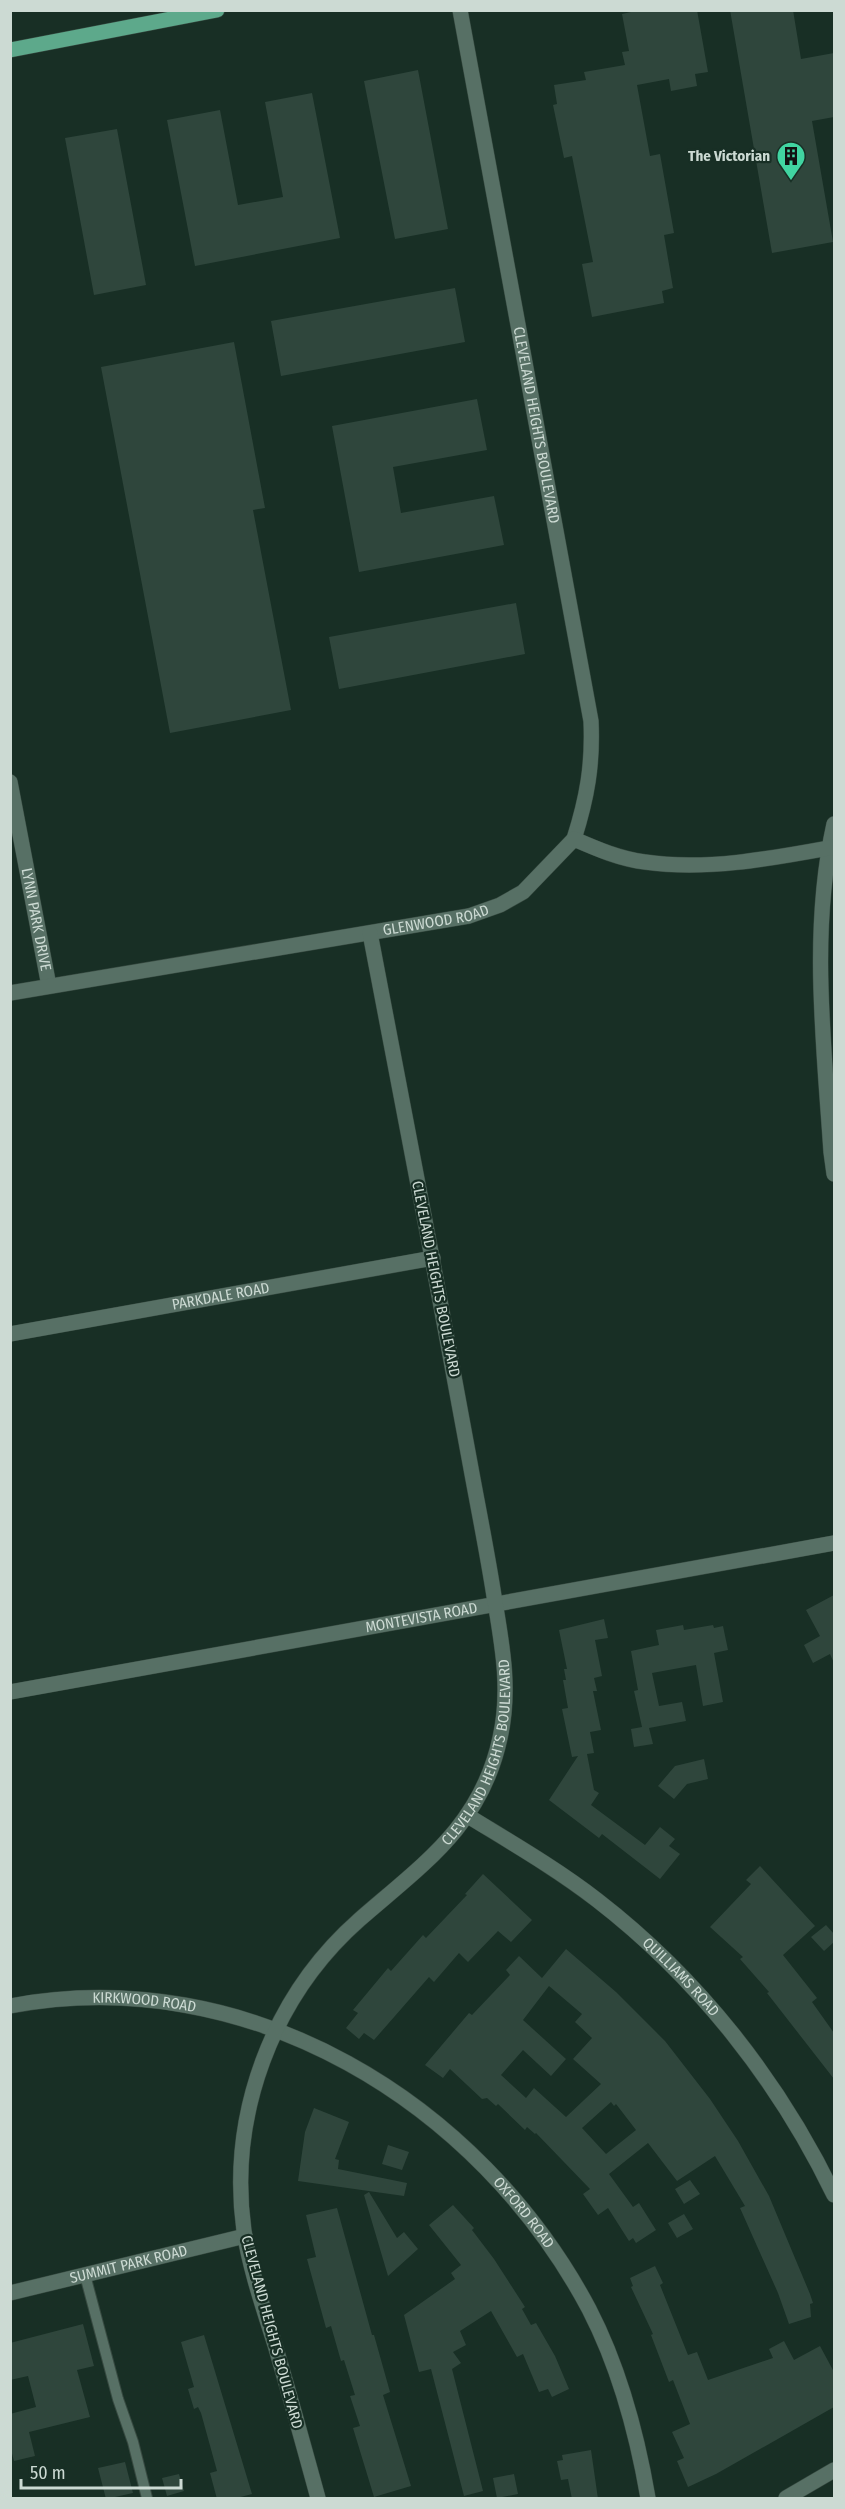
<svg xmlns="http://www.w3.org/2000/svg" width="845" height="2509" font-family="'Fira Sans Condensed',sans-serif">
  <rect width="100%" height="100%" fill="#182f25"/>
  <path fill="#2f463c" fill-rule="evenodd" d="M 640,10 L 697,10 L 708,72 L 695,74 L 697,86 L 671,91 L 669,79 L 637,85 L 650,156 L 660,154 L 674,233 L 664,235 L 673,288 L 662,291 L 664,303 L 592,317 L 582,264 L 593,262 L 572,156 L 564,158 L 553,105 L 557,104 L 554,85 L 586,80 L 584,72 L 625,65 L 622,52 L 629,51 L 622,14 Z
    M 730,10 L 793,10 L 801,59 L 834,53 L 834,117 L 812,121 L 833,242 L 772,253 Z
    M 418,70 L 448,229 L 395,239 L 364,81 Z
    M 312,93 L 340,238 L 195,266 L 167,120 L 220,110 L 238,205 L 283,197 L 265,102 Z
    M 117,129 L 146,285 L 94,295 L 65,138 Z
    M 455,288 L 465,342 L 281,376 L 271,321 Z
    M 234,342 L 265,508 L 253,510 L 291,710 L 170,733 L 101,367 Z
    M 477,399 L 487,450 L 393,467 L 401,513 L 494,496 L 504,545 L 359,572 L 332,426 Z
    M 516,603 L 525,654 L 339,689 L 329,637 Z
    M 834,1595 L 834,1663 L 830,1654 L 813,1663 L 804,1645 L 820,1636 L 806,1610 Z
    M 604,1619 L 608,1638 L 595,1640 L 602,1676 L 594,1678 L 597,1691 L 593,1691 L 601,1730 L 590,1732 L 594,1753 L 587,1754 L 594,1790 L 599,1793 L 591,1805 L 645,1845 L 660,1827 L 675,1839 L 669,1846 L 680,1854 L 660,1879 L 602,1834 L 599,1838 L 549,1800 L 578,1756 L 572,1757 L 562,1709 L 568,1708 L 563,1680 L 566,1680 L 564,1669 L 567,1669 L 559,1630 Z
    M 683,1625 L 684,1630 L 713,1625 L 714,1628 L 723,1626 L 728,1650 L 714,1653 L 723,1702 L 703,1706 L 696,1665 L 652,1673 L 659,1706 L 682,1702 L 686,1721 L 649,1728 L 653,1744 L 634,1747 L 631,1729 L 642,1727 L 634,1691 L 638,1690 L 631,1651 L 659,1645 L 656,1630 Z
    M 704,1759 L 708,1779 L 687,1784 L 674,1799 L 658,1786 L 675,1766 Z
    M 760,1866 L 815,1926 L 783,1955 L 817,1998 L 812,2002 L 834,2033 L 834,2079 L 767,1993 L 769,1992 L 740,1959 L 743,1957 L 710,1927 L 751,1884 L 746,1880 Z
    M 483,1874 L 532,1920 L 511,1942 L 498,1931 L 468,1962 L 459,1953 L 434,1982 L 429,1977 L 374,2040 L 364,2033 L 359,2039 L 346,2028 L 358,2013 L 353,2010 L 388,1968 L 391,1971 L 423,1935 L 426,1938 L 467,1895 L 465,1894 Z
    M 826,1925 L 834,1934 L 834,1942 L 824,1951 L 811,1937 Z
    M 566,1949 L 616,1992 L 665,2041 L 710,2099 L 738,2141 L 769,2196 L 810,2294 L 813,2303 L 810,2304 L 811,2317 L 789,2324 L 778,2293 L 740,2208 L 745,2206 L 715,2156 L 677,2181 L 648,2143 L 609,2174 L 633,2207 L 639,2203 L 656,2230 L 636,2243 L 633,2238 L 629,2241 L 608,2208 L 598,2215 L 583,2194 L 590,2189 L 536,2133 L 535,2134 L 527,2127 L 525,2130 L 498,2104 L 496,2106 L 487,2098 L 482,2099 L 450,2069 L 443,2078 L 425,2065 L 469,2013 L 472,2015 L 510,1975 L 506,1970 L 519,1956 L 542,1978 ZM 549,1986 L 582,2014 L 575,2022 L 592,2038 L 573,2059 L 601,2084 L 566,2117 L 534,2088 L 526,2098 L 501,2075 L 523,2050 L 551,2076 L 566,2059 L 523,2020 ZM 611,2102 L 614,2106 L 616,2104 L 636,2130 L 606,2154 L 582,2128 Z
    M 314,2108 L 349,2122 L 335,2159 L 339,2160 L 338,2169 L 407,2183 L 404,2196 L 298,2181 L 305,2132 Z
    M 388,2145 L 409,2152 L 402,2170 L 382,2164 Z
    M 690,2180 L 700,2194 L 684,2204 L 675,2189 Z
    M 369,2192 L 397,2238 L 404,2232 L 418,2249 L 388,2276 L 364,2195 Z
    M 453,2205 L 474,2228 L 472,2230 L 494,2259 L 525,2307 L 522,2309 L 531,2325 L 536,2323 L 555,2356 L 569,2389 L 552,2397 L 548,2389 L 539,2392 L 523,2354 L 517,2357 L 491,2311 L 460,2331 L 466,2345 L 453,2352 L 461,2363 L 452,2369 L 483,2491 L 464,2496 L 431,2369 L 419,2372 L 404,2315 L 455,2279 L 451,2273 L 461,2265 L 429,2225 Z
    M 337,2208 L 372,2335 L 374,2335 L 390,2392 L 383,2395 L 411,2486 L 374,2497 L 353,2428 L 360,2426 L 350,2396 L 355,2395 L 344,2360 L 341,2361 L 331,2326 L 326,2328 L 307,2259 L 316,2257 L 306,2215 Z
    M 684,2214 L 693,2229 L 677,2238 L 668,2223 Z
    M 655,2266 L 663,2283 L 660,2285 L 688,2355 L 697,2352 L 708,2380 L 773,2358 L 769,2349 L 784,2341 L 794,2360 L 820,2346 L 834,2372 L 834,2407 L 716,2474 L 688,2487 L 677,2461 L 684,2458 L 672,2432 L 690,2424 L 673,2380 L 669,2382 L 651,2335 L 653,2334 L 631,2287 L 633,2286 L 630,2278 Z
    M 83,2324 L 94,2366 L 77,2370 L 90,2417 L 29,2432 L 35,2456 L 14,2461 L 10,2446 L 10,2414 L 36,2407 L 28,2376 L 10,2380 L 10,2343 Z
    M 204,2335 L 252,2494 L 233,2499 L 217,2499 L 210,2473 L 217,2471 L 201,2413 L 198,2407 L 194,2409 L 188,2389 L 194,2387 L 181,2342 Z
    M 591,2450 L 598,2499 L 572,2499 L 568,2479 L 561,2480 L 557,2461 L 563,2460 L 562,2455 Z
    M 125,2462 L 133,2493 L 106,2499 L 98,2468 Z
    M 179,2474 L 184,2491 L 167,2496 L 162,2478 Z
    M 514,2474 L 518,2494 L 497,2498 L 493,2478 Z"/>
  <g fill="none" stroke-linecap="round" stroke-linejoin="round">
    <g stroke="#374a41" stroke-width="12">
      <path id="lane" d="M 85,2275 L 118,2399 L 133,2442 L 147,2498"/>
    </g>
    <g stroke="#374a41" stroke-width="16">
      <g id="street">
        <path id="s1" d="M 460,10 L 591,721 C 593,765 587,798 574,839"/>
        <path id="s2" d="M 10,782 L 49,986"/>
        <path d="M 834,824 C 810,932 824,1044 831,1152 L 834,1174"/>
        <path id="s3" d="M 10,993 L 469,916 L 500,905 L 523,892 L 574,839 C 597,849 620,859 645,862 C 707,871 774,858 834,847"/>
        <path id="s4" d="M 10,1334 L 433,1258"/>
        <path id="s5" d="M 10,1692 L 834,1543"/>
        <path id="s6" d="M 468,1816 C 512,1843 557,1869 597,1900 C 698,1978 779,2081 834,2195"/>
        <path id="s7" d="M 10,2006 C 248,1961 479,2102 589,2309 C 619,2367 637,2434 648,2498"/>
        <path id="s8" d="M 10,2293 L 245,2236"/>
        <path id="s9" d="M 318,2498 C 304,2447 290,2396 275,2345 C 263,2307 250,2269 244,2231 C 228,2115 272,1997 359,1920 C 423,1864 481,1826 500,1738 C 511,1689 502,1644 494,1596 C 487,1551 478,1507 470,1463 C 438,1286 404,1110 370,933"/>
        <path d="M 786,2498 L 834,2470"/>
      </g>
    </g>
    <g stroke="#374a41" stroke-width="16">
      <path id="primary" d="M 10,50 L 217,10"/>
    </g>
    <use href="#lane" stroke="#577065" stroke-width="10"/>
    <use href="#street" stroke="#577065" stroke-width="15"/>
    <use href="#primary" stroke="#5da98b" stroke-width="15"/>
  </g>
  <defs>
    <g id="building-pin" transform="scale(1.5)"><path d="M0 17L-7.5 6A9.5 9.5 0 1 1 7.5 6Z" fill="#41d4a1" stroke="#182f25"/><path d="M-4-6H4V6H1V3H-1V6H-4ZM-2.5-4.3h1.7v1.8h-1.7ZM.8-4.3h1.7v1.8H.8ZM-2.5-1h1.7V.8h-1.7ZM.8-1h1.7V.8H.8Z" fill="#111"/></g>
  </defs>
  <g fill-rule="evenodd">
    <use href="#building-pin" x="791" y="156"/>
  </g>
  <g text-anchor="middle" stroke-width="4.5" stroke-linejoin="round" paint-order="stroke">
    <g font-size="15" font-weight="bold" fill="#ccdad3" stroke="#182f25" text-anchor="end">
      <text x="770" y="161">The Victorian</text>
    </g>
    <g font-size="15" fill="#ccdad3" stroke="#182f25">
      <text dy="5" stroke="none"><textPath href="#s1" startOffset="422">CLEVELAND HEIGHTS BOULEVARD</textPath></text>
      <text dy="5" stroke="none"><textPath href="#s2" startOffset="140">LYNN PARK DRIVE</textPath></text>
      <text dy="5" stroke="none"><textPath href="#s3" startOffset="432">GLENWOOD ROAD</textPath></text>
      <text transform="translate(436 1279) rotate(79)" y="5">CLEVELAND HEIGHTS BOULEVARD</text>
      <text dy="5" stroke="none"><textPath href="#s4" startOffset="214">PARKDALE ROAD</textPath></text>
      <text dy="5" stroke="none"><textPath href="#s5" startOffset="418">MONTEVISTA ROAD</textPath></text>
      <text dy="5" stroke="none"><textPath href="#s9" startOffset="837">CLEVELAND HEIGHTS BOULEVARD</textPath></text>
      <text dy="5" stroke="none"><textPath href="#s6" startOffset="268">QUILLIAMS ROAD</textPath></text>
      <text dy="5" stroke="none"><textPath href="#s7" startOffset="135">KIRKWOOD ROAD</textPath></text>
      <text dy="5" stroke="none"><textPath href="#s7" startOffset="582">OXFORD ROAD</textPath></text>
      <text dy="5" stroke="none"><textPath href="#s8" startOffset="122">SUMMIT PARK ROAD</textPath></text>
      <text transform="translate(272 2332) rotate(75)" y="5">CLEVELAND HEIGHTS BOULEVARD</text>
    </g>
  </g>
  <rect width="845" height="2509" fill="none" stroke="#ccdad3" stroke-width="24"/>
  <path d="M21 2479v9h160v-9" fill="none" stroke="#ccdad3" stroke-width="3"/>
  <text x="30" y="2479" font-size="18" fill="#ccdad3" stroke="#182f25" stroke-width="4.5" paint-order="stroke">50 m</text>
</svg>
